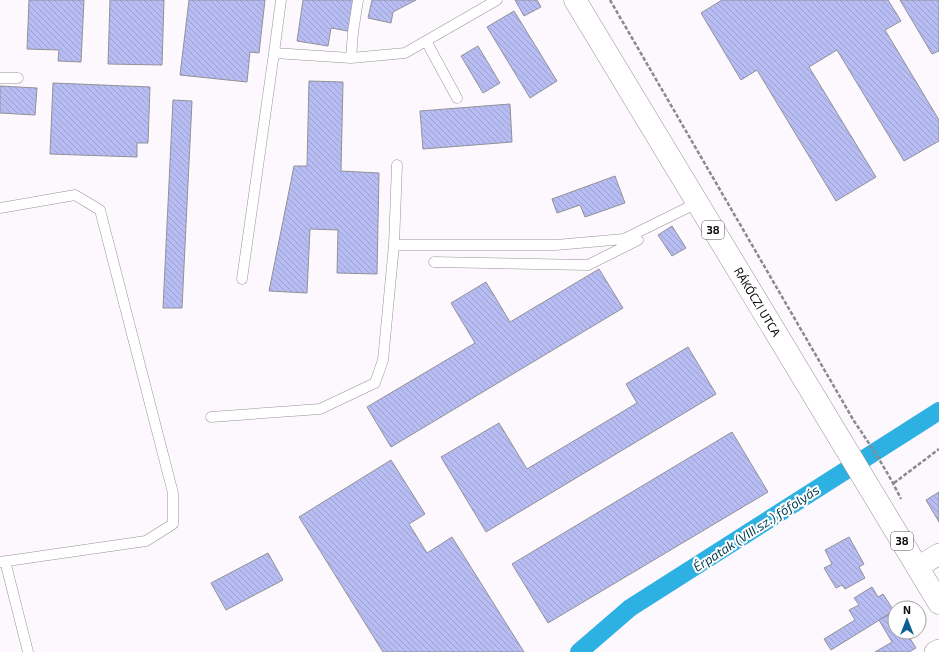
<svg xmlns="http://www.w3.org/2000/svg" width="939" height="652" font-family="'Exo 2',sans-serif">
  <defs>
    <pattern id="building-back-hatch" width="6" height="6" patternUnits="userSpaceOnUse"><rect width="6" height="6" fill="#b7bcf3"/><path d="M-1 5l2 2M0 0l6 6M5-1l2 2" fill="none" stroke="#9ca0cf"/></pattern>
  </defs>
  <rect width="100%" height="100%" fill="#fdf8fd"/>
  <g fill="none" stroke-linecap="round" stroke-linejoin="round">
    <path stroke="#2cb1e2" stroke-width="18" d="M 579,652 L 630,608 L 939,411"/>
  </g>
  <path fill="url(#building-back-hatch)" stroke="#919297" d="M 29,0 L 84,0 L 81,62 L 58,61 L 59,50 L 27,49 Z
    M 110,0 L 164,0 L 162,65 L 108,64 Z
    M 189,0 L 265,0 L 259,53 L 250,52 L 247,82 L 180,75 Z
    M 303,0 L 358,0 L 353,32 L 331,28 L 328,46 L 297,41 Z
    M 372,0 L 416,0 L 393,12 L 391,23 L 368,18 Z
    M 515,0 L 537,0 L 541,7 L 524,16 Z
    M 722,0 L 888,0 L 901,21 L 885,30 L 939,120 L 939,141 L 904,161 L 837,50 L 809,67 L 876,177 L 836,201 L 757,70 L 741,80 L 701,13 Z
    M 900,0 L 939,0 L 939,51 L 932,54 Z
    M 514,11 L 557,81 L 530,98 L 487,27 Z
    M 478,46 L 500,83 L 483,93 L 461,56 Z
    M 309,81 L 343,82 L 341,171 L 379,173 L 377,274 L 337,273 L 338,230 L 310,229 L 307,293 L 269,291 L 294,166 L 307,166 Z
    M 53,83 L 150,87 L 148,143 L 137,143 L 137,157 L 50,154 Z
    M 0,86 L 37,88 L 35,115 L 0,113 Z
    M 173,100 L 192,101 L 182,308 L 163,308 Z
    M 510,104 L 512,142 L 423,149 L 420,111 Z
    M 615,176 L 625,203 L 585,217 L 580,205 L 557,213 L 552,199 Z
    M 672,226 L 686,248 L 672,256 L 658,235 Z
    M 599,269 L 623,308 L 391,447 L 367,407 L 475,343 L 451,303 L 486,282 L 510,322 Z
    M 688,347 L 716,394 L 486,532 L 441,457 L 499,423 L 527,469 L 637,403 L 626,384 Z
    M 732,432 L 768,492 L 548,623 L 512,564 Z
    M 391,460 L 425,514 L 409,524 L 427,553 L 452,537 L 524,652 L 383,652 L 299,517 Z
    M 939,492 L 939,522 L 926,500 Z
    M 849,537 L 864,564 L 859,567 L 865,578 L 845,589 L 842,585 L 836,588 L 824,568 L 832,564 L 825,550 Z
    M 268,553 L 283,580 L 226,610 L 211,583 Z
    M 872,587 L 878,597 L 883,594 L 894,611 L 831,650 L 824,639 L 855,620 L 849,610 L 859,605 L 854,598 Z
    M 894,611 L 895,613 L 895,632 L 906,632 L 916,648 L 909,652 L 875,652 L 892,642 L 879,620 Z"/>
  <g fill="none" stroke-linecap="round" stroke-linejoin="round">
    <g stroke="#969397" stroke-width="11">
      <path id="lane" d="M 426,41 L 457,98
        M 274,53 L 351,58 L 405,53 L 497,0
        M 351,58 L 353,32 L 358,0
        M 0,78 L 18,78
        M 0,208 L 75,195 L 100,210 L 173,493 L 173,524 L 146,541 L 0,562
        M 394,245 L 556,245 L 624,239 L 697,203
        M 434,262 L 588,265 L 638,240
        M 242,279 L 274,53 L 281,0
        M 211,417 L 320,409 L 375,383 L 383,360 L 394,245 L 397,165
        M 5,561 L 28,652"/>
    </g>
    <g stroke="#969397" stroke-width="22">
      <path id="street" d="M 918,567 L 939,554
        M 935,652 L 939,650"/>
    </g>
    <g stroke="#969397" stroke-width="23">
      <path id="primary" d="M 575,0 L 939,603"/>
    </g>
    <path stroke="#8c888c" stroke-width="2.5" stroke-dasharray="4 2" stroke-linecap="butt" d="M 610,0 L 854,421 C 871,446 888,472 901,499
      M 894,483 L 939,449"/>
    <use href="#lane" stroke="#fff" stroke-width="10"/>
    <use href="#street" stroke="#fff" stroke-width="21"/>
    <use href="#primary" stroke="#fff" stroke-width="22"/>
  </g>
  <g text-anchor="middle" stroke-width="4" stroke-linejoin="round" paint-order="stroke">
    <g fill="#fff" stroke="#565456" stroke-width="1">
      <rect x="702" y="221" width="22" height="18" rx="3"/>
      <rect x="891" y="532" width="22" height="18" rx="3"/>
    </g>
    <g font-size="11" font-weight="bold" fill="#0d0b0d">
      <text x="713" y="234">38</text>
      <text x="902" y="545">38</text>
    </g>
    <g font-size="12" fill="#0d0b0d" stroke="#fff">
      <text transform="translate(757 302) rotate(59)" y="4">RÁKÓCZI UTCA</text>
    </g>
    <g font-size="13" font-style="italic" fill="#084054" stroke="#fff">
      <text transform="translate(756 528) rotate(-33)" y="5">Érpatak (VIII.sz.) főfolyás</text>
    </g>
  </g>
  <g transform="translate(907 620)"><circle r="19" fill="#ffffff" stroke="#9e9d9e"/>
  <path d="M0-3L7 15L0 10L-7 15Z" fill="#0c5f91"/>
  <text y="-6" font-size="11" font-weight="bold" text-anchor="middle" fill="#0d0b0d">N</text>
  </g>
</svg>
